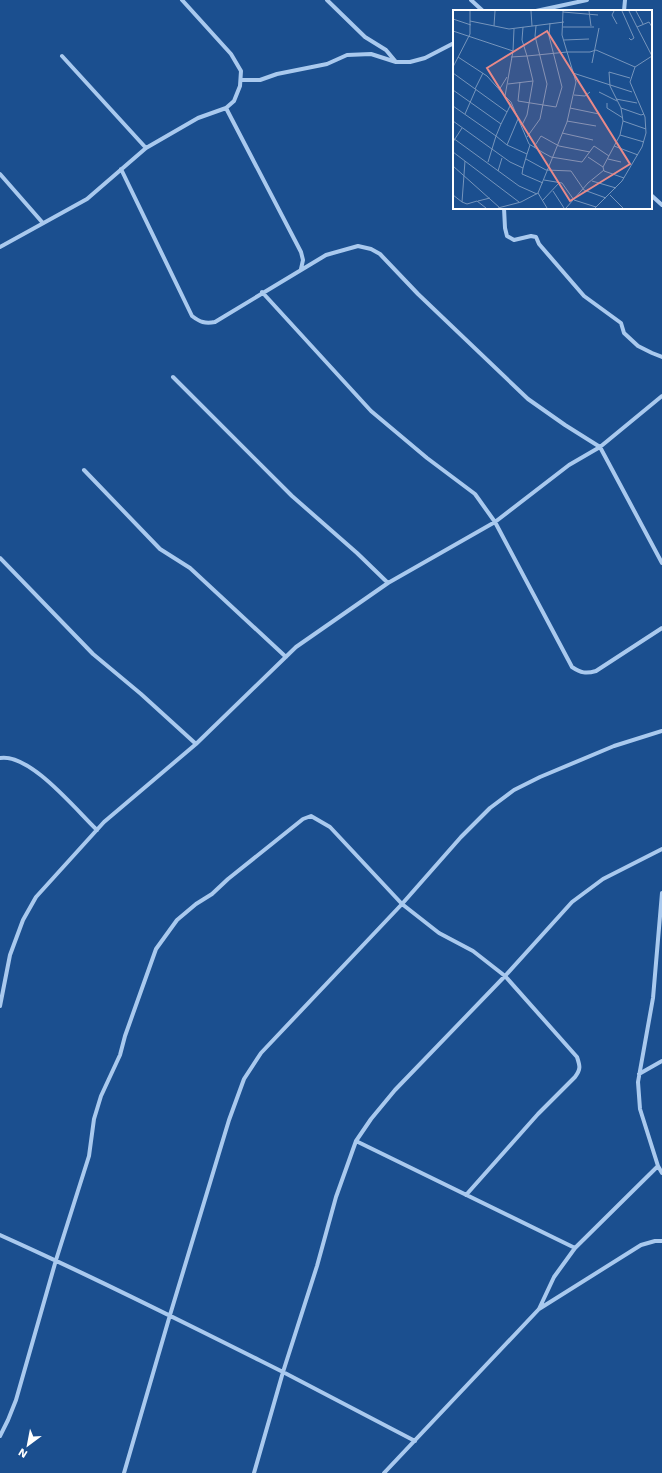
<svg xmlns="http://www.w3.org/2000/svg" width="662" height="1473" font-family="'Work Sans',sans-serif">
  <rect width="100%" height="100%" fill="#1b4f8f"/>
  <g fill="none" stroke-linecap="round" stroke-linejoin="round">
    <path stroke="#a9c9ee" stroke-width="4" d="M 327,0 L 365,37 L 386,50 L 396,62
      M 471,0 L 483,11
      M 536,11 L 587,0
      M 624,11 L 625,0
      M 62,56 L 146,148
      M 241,80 L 260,80 L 277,74 L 327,64 L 347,55 L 371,54 L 396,62 L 410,62 L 425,58 L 454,43
      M 226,108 L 301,252 L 303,260 L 301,269
      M 121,169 L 192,316 C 200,322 205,324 215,322 L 326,255 L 358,246 L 371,249 L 380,254 L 418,294 L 528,399 L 565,425 L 600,447 L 662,563
      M 0,174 L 42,222
      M 651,195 L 662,205
      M 504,208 L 505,228 L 507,236 L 514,240 L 531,236 L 536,237 L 539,244 L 584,296 L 621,323 L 624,333 L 638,346 L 652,353 L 662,357
      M 0,247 L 87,199 L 146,148 L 198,118 L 226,108 L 234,101 L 240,86 L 241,71 L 231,54 L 182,0
      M 262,292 L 371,411 L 427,458 L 475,494 L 495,522 L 572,667 C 581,673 586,674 596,671 L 662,628
      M 173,377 L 292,496 L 357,553 L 388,583
      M 84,470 L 160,549 L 190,568 L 286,657
      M 0,558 L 93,654 L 141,694 L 196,744
      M 0,758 C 30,753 76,810 97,830
      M 0,1006 L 10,955 L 23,920 L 36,897 L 104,822 L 196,744 L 296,647 L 388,583 L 495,522 L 569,465 L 600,447 L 662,396
      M 639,1074 L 662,1061
      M 356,1141 L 336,1197 L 317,1266 L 283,1372 L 415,1441
      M 658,1166 L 640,1109 L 638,1082 L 653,998 L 662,893
      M 0,1235 C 96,1278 189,1325 283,1372 L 254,1473
      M 575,1248 L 356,1141 L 371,1119 L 395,1090 L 505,976 L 572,902 L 603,879 L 662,849
      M 539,1309 L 641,1245 L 655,1241 L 662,1241
      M 0,1436 L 8,1420 L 16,1400 L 56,1260 L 89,1156 L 94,1119 L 101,1096 L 120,1055 L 125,1036 L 156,949 L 177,920 L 196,904 L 212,894 L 228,879 L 303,819 L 311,816 L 330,827 L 402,904 L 439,933 L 473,951 L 505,976 L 577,1057 C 580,1066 581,1069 575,1077 L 538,1114 L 466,1195
      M 124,1473 L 170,1315 L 229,1120 L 244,1079 L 261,1053 L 402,904 L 461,837 L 490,808 L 514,790 L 540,777 L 614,746 L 662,731
      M 384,1473 L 539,1309 L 554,1277 L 575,1248 L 658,1166 L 662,1173"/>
  </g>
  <g transform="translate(453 10)">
    <rect width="199" height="199" fill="#1b4f8f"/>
    <path fill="none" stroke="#7695bc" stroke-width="1" d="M 78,1 L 79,16M 136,1 L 138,16M 161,1 L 159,5 L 164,14M 169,1 L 181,28 L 178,30 L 176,28M 176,1 L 184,17M 183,1 L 190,14M 110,2 L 145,5M 0,9 L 18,15M 17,11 L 56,19 L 111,12M 41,16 L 42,1M 70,17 L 69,30 L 74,46 L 114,42 L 137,42 L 143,40 L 182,57M 110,17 L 141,17M 199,17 L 196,12 L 184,17 L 199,46M 0,21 L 60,41 L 61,19M 111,30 L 136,29M 5,47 L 34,66 L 52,86 L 60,41M 58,47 L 74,46 L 80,71M 139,53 L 146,18M 0,57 L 17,24 L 17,1M 0,63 L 54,102 L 58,94M 120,63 L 179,82M 67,72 L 65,91 L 103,97 L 109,77 L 96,26 L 97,13M 55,74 L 80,71 L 74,105 L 69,115M 22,79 L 30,63M 0,80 L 48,114 L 54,102M 46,80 L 54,67M 146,82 L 164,91M 121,85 L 132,86 L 137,82M 52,86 L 58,92 L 76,134 L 89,142 L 98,147 L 129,152 L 141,136 L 156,146M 163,89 L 184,93M 154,93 L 154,98 L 170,108M 0,96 L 43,126 L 48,114M 117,98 L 146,104M 168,98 L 188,105 L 191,104M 12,104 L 23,79M 0,111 L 57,152 L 70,158 L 74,144M 114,111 L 143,116M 170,111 L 193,119M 109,123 L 140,130M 167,125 L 191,132M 74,127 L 87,109 L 94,74 L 82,26 L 83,16M 0,128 L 66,176 L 84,184M 0,132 L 9,118M 54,135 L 74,144 L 77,135M 161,136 L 185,145M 81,137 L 88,126 L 106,136 L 137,142M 0,142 L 66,192M 135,147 L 150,157 L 151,161 L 171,168M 73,149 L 93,160 L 118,161 L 131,180 L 153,188M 155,149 L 168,152M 35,152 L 43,126 L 54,135 L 65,109M 0,156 L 47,198M 150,157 L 167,125 L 170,111 L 168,98 L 157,76 L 156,62 L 177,68M 70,158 L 69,164 L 90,173M 45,161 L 49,148M 91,170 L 109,173 L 121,190 L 143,197M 139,171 L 163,178M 100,181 L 111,198M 85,183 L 94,198M 0,185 L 9,192 L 12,151M 157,185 L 170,198M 90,190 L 106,173M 25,191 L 37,188M 9,192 L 14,194 L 24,191 L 33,198M 45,198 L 68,192 L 85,183 L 114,112 L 123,72 L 109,25 L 110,1M 113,198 L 135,173 L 151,160M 142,198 L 169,171 L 189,137 L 193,123 L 192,107 L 177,72 L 182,57 L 199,46"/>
    <path fill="#e88989" fill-opacity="0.15" stroke="#e88989" stroke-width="2" d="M 94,21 L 177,154 L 117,191 L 34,58 Z"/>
    <rect width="199" height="199" fill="none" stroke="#fff" stroke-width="2"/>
  </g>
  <g transform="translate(28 1445) rotate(212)" stroke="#1b4f8f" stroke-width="3" paint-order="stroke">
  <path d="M0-3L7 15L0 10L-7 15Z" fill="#ffffff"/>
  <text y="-6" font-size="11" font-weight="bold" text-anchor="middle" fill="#ffffff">N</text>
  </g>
</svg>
